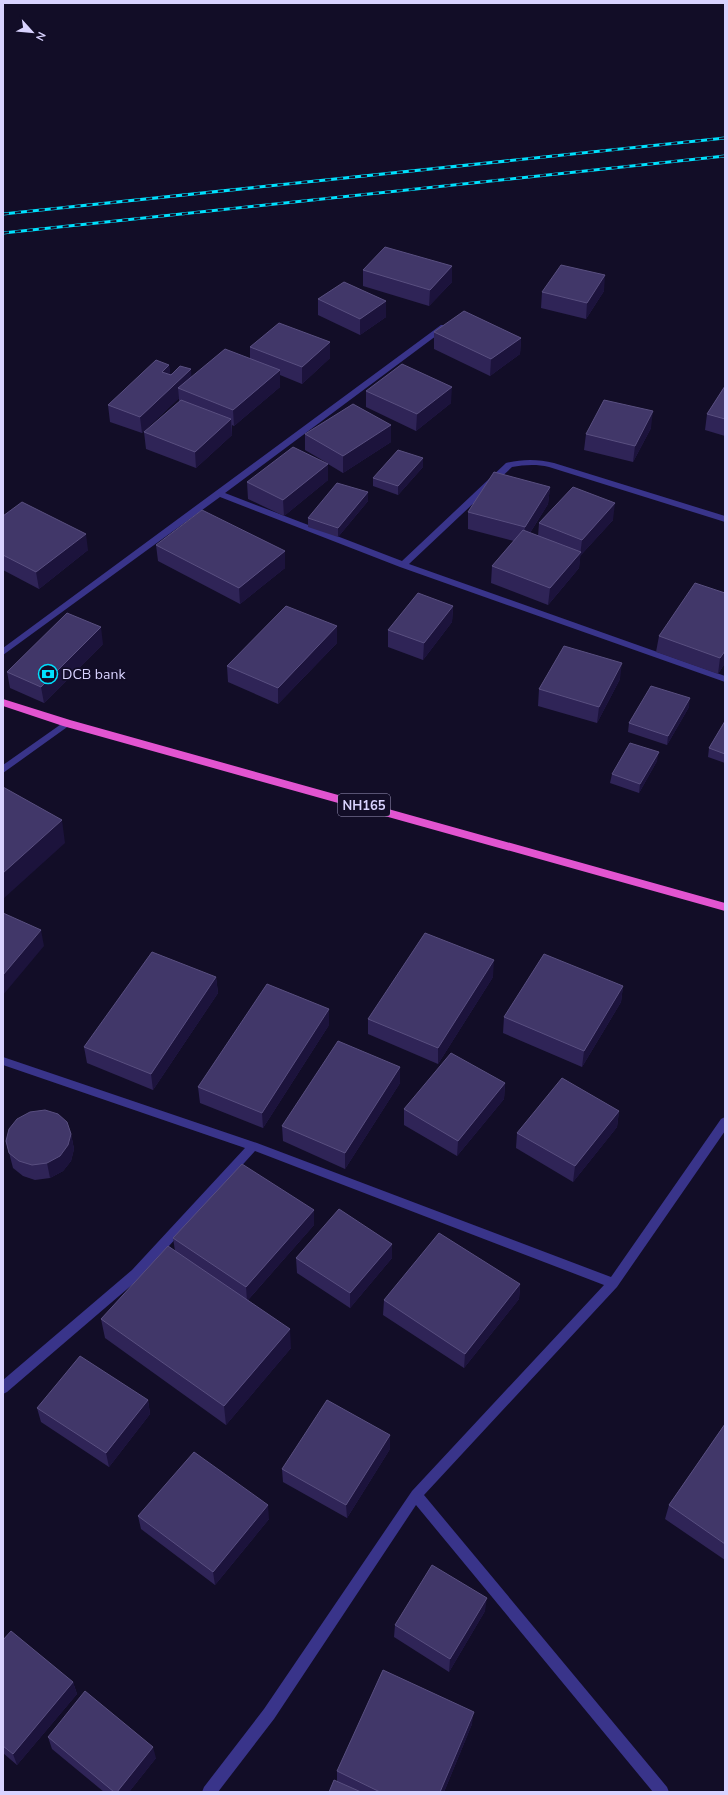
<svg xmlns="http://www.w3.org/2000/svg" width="728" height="1795" font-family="'Nunito Sans',sans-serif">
  <rect width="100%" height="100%" fill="#120d27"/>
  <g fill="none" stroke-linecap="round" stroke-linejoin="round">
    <path fill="#39348a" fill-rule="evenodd" d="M 441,325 L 444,325 L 448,327 L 225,493 L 402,561 L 506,463 C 522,459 538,459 554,463 L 725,516 L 725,522 L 549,467 C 536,464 524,465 512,467 L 409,564 L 725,676 L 725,682 L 400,567 L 220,497 L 3,655 L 3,648 Z
      M 67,720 L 72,723 L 70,725 L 3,773 L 3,765 Z
      M 3,1057 L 257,1143 L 611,1277 L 721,1119 L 725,1117 L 725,1131 L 617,1287 L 424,1495 L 667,1787 L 669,1792 L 653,1792 L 416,1505 L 274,1719 L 218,1792 L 202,1792 L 204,1787 L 264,1709 L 412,1491 L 604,1285 L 255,1151 L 140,1278 L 7,1392 L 3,1394 L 3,1380 L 132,1270 L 245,1148 L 3,1065 Z"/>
    <path fill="#e254d0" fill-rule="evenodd" d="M 3,699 L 70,720 L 725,903 L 725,911 L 63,726 L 3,706 Z"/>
    <g stroke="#00e1fe" stroke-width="3">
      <path id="rail" d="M 3,214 L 725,138
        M 3,233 L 725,156"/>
    </g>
    <use href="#rail" stroke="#120d27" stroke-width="2" stroke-dasharray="6" stroke-linecap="butt"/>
  </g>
  <path fill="#2f2457" d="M 452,266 L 452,282 L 429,306 L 363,286 L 363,270 Z
    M 604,291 L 586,319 L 541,308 L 542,292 Z
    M 318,299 L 386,317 L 360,335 L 318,315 Z
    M 434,332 L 521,338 L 520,354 L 490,376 L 434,349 Z
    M 330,342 L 330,358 L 302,384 L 280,375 L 280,387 L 234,426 L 232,425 L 232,435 L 196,468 L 146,449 L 144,432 L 179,402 L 179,398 L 142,433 L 110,422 L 108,405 L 169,365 L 170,374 L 191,369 L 191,377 L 250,359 L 250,347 Z
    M 725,386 L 725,436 L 705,430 L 707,414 Z
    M 366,391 L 451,403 L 416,431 L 366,407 Z
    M 651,428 L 633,462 L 584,450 L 586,434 Z
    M 305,434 L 391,442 L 343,473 L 328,464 L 328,480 L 284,516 L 248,499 L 247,482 L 327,463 L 305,450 Z
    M 423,467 L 398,495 L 373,486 L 373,478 Z
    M 550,487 L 548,504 L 530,533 L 538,536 L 539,523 L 613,520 L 580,556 L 579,568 L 548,605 L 491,583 L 492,566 L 514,541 L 468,529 L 468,512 Z
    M 368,492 L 368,501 L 338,537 L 308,527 L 308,518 Z
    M 3,516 L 88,550 L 39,589 L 3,570 Z
    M 156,545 L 285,551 L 285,568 L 240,604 L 158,561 Z
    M 725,593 L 725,663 L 718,674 L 656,652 L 659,636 Z
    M 453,606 L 452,622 L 423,660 L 388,647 L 388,630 Z
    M 337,643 L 278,704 L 228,682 L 227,666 Z
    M 103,644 L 44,703 L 10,688 L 7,672 Z
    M 620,679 L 597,723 L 538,706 L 539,689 Z
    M 689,707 L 667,745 L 628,732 L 629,723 Z
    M 725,721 L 725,763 L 708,757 L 709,748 Z
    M 657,761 L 639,793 L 610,783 L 612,774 Z
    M 216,977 L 218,993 L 153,1090 L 87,1063 L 84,1047 Z
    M 493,977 L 438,1064 L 368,1034 L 368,1019 Z
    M 623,986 L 621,1002 L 582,1067 L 503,1033 L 504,1017 Z
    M 329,1025 L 263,1128 L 200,1103 L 198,1087 Z
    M 400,1067 L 400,1083 L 345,1169 L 283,1141 L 282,1126 Z
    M 505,1083 L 504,1099 L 457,1156 L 404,1125 L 404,1109 Z
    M 619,1111 L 617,1127 L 573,1182 L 516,1148 L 517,1133 Z
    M 71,1134 L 74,1149 L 71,1161 L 63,1171 L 50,1178 L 35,1180 L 23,1176 L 13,1168 L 6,1141 Z
    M 314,1225 L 248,1300 L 291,1348 L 226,1425 L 105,1338 L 101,1319 L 175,1251 L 173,1238 Z
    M 296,1258 L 392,1258 L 350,1308 L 297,1273 Z
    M 520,1284 L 519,1299 L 464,1368 L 383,1315 L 384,1300 Z
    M 148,1400 L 150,1414 L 109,1467 L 41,1422 L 37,1408 Z
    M 725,1424 L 725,1560 L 665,1519 L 669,1505 Z
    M 390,1449 L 347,1518 L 283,1482 L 282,1469 Z
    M 138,1516 L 269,1519 L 215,1585 L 141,1529 Z
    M 485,1611 L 449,1672 L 394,1637 L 395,1625 Z
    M 3,1640 L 73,1682 L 77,1694 L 17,1765 L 3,1753 Z
    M 472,1724 L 444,1792 L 329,1792 L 337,1781 L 337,1771 Z
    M 48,1737 L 156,1758 L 129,1792 L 104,1792 L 52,1749 Z"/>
  <path fill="#1c133c" d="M 452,266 L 452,282 L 429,306 L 430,290 Z
    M 605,275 L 604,291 L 586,319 L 587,303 Z
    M 386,301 L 386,317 L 360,335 L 360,319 Z
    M 521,338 L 520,354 L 490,376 L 491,359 Z
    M 330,342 L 330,358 L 302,384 L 302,367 Z
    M 169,365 L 171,381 L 162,372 Z
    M 191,369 L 192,386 L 178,388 L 179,398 L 142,433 L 140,417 Z
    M 280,370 L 280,387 L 234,426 L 233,410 Z
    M 452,387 L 451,403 L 416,431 L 417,414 Z
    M 653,411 L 651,428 L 633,462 L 635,446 Z
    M 231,419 L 232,435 L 196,468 L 195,452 Z
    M 391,425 L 391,442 L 343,473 L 343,456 Z
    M 423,458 L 423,467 L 398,495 L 398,486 Z
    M 328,464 L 328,480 L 284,516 L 283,500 Z
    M 550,487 L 548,504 L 523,544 L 525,527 Z
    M 368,492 L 368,501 L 338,537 L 338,528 Z
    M 615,503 L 613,520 L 580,556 L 582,540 Z
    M 86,534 L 88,550 L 39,589 L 36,572 Z
    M 285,551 L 285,568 L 240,604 L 239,588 Z
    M 581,552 L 579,568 L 548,605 L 550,588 Z
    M 453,606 L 452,622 L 423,660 L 424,643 Z
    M 337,626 L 337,643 L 278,704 L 278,688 Z
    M 101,627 L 103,644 L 44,703 L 41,687 Z
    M 725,651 L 725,663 L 718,674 L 720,658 Z
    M 622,663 L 620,679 L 597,723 L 599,707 Z
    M 690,698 L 689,707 L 667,745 L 668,736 Z
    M 659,752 L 657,761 L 639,793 L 640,784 Z
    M 62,820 L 65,843 L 3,899 L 3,873 Z
    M 41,930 L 44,946 L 3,995 L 3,975 Z
    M 494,960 L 493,977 L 438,1064 L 438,1048 Z
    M 216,977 L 218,993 L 153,1090 L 151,1074 Z
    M 623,986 L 621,1002 L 582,1067 L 584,1051 Z
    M 329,1009 L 329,1025 L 263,1128 L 262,1113 Z
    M 400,1067 L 400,1083 L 345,1169 L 345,1153 Z
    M 505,1083 L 504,1099 L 457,1156 L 458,1141 Z
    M 619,1111 L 617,1127 L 573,1182 L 575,1166 Z
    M 71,1134 L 74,1149 L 71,1161 L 63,1171 L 50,1178 L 47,1163 Z
    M 314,1210 L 314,1225 L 247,1301 L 246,1287 Z
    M 392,1244 L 392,1258 L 350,1308 L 350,1293 Z
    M 520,1284 L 519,1299 L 464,1368 L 465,1354 Z
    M 290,1329 L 291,1348 L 226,1425 L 224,1406 Z
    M 148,1400 L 150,1414 L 109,1467 L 106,1453 Z
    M 390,1435 L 390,1449 L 347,1518 L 346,1505 Z
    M 268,1505 L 269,1519 L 215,1585 L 213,1572 Z
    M 487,1598 L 485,1611 L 449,1672 L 450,1659 Z
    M 73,1682 L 77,1694 L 17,1765 L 13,1754 Z
    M 474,1712 L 472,1724 L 444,1792 L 440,1792 Z
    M 153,1747 L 156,1758 L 129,1792 L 117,1792 Z"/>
  <path fill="#413769" stroke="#594f80" d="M 385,247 L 452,266 L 430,290 L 363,270 Z
    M 561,265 L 605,275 L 587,303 L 542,292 Z
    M 344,282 L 386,301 L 360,319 L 318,299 Z
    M 464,311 L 521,338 L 491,359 L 434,332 Z
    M 279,323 L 330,342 L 302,367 L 250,347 Z
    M 225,349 L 280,370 L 233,410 L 178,388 Z
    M 156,360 L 169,365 L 162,372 L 171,375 L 180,366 L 191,369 L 140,417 L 108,405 Z
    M 402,364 L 452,387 L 417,414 L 366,391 Z
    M 725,386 L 725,419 L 707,414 Z
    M 181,400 L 231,419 L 195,452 L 144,432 Z
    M 604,400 L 653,411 L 635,446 L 586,434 Z
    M 353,404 L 391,425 L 343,456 L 305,434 Z
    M 293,447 L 328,464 L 283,500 L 247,482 Z
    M 398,450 L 423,458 L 398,486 L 373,478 Z
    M 494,472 L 550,487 L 525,527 L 468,512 Z
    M 337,483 L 368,492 L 338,528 L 308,518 Z
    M 573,487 L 615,503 L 582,540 L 539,523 Z
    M 22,502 L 86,534 L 36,572 L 3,555 L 3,516 Z
    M 202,510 L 285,551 L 239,588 L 156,545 Z
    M 523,530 L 581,552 L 550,588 L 492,566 Z
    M 695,583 L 725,593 L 725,651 L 720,658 L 659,636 Z
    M 418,593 L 453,606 L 424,643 L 388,630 Z
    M 286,606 L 337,626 L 278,688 L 227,666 Z
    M 67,613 L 101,627 L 41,687 L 7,672 Z
    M 564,646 L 622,663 L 599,707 L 539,689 Z
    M 651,686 L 690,698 L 668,736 L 629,723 Z
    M 725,721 L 725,754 L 709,748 Z
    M 630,743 L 659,752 L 640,784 L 612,774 Z
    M 3,787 L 62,820 L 3,873 Z
    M 3,913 L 41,930 L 3,975 Z
    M 425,933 L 494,960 L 438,1048 L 368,1019 Z
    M 152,952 L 216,977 L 151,1074 L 84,1047 Z
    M 544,954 L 623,986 L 584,1051 L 504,1017 Z
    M 267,984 L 329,1009 L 262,1113 L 198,1087 Z
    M 338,1041 L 400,1067 L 345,1153 L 282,1126 Z
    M 451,1053 L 505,1083 L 458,1141 L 404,1109 Z
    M 562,1078 L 619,1111 L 575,1166 L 517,1133 Z
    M 45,1110 L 58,1114 L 67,1122 L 71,1134 L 68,1145 L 60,1156 L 47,1163 L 32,1165 L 19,1161 L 9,1153 L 6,1141 L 9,1129 L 17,1119 L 30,1112 Z
    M 242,1164 L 314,1210 L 246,1287 L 173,1238 Z
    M 339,1209 L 392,1244 L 350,1293 L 296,1258 Z
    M 439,1233 L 520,1284 L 465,1354 L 384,1300 Z
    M 168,1246 L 290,1329 L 224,1406 L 101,1319 Z
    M 80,1356 L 148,1400 L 106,1453 L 37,1408 Z
    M 327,1400 L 390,1435 L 346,1505 L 282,1469 Z
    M 725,1424 L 725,1544 L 669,1505 Z
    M 194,1452 L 268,1505 L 213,1572 L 138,1516 Z
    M 432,1565 L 487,1598 L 450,1659 L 395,1625 Z
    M 11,1631 L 73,1682 L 13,1754 L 3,1746 L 3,1640 Z
    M 383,1670 L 474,1712 L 440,1792 L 380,1792 L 337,1771 Z
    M 85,1691 L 153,1747 L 117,1792 L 114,1792 L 48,1737 Z
    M 334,1780 L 361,1792 L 329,1792 Z"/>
  <defs>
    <g id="bank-ring" transform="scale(1)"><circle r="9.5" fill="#120d27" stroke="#00e1fe" stroke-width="1.5"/><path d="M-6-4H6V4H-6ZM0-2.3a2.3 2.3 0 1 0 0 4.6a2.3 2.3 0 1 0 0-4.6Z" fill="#00e1fe"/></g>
  </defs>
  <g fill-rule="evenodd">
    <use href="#bank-ring" x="48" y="674"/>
  </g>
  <g text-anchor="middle" stroke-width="3.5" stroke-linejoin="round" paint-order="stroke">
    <rect fill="#120d27" stroke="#9d98be" stroke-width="1" x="338" y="794" width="52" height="22" rx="3"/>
    <g font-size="13" font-weight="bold" fill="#d9d3ff">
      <text x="364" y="810">NH165</text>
    </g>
    <g font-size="14" fill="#d9d3ff" stroke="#120d27" text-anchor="start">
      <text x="62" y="679">DCB bank</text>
    </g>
  </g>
  <rect width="728" height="1795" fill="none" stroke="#d9d3ff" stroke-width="8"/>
  <g transform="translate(32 32) rotate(117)" stroke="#120d27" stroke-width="3" paint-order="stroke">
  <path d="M0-3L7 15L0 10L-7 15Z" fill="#d9d3ff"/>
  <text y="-6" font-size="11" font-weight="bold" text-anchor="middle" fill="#d9d3ff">N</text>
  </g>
</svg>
